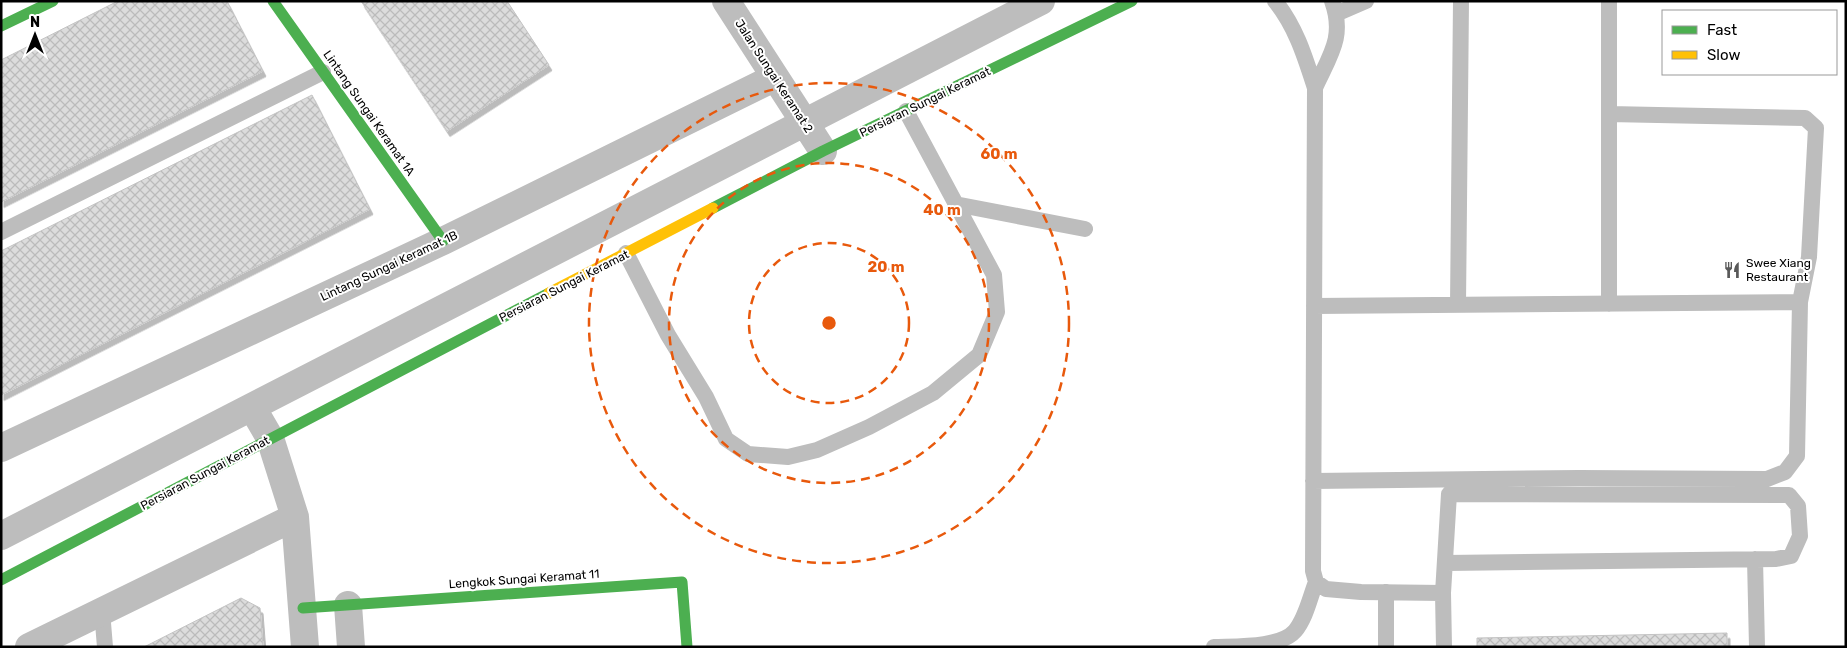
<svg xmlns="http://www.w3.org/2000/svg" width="1847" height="648" font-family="Rubik,sans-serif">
  <defs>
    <pattern id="building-cross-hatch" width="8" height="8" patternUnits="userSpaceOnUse" patternTransform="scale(1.25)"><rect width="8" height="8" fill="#dcdcdc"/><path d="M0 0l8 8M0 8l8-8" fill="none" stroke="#bbb"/></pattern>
    <filter id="shadow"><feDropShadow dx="3" dy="5.5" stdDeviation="0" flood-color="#0004"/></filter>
  </defs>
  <rect width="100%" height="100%" fill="#fff"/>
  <path fill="url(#building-cross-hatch)" stroke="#c4c4c4" filter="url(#shadow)" d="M 118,1 L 227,1 L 263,71 L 1,202 L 1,60 Z
    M 361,1 L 507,1 L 549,65 L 447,131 Z
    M 312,95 L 370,209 L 1,395 L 1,251 Z
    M 241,598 L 260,608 L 263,647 L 144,647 Z
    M 1727,633 L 1727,647 L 1477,647 L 1477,638 Z"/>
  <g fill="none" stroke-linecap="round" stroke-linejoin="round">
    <path stroke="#bdbdbd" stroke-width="16" d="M 1275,1 C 1296,27 1305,57 1315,88 C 1330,55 1345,37 1332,1
      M 1336,14 L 1366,1
      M 1315,88 L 1313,571 L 1316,582 L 1326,589 L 1361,592 L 1443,593
      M 955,204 L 1085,229
      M 1,232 L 323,72
      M 626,253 L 668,335 L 706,397 L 726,439 L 748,454 L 788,457 L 817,450 L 869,427 L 933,393 L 979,355 L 997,312 L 994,275 L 906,111
      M 1609,304 L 1609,1
      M 1458,305 L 1461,1
      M 1314,306 L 1800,302
      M 1313,481 L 1579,478 L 1767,479 L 1785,472 L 1797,456 L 1800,302 L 1809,257 L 1816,128 L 1805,118 L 1609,114
      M 1755,559 L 1757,647
      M 102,611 L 105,647
      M 1214,647 C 1236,646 1280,648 1295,631 C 1306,618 1310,597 1316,582
      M 1386,647 L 1386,592
      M 1444,647 L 1443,593 L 1449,494 L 1789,495 L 1798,506 L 1800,536 L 1791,556 L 1776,559 L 1446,563"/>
    <path stroke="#bdbdbd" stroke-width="28" d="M 726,1 L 823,151
      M 252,407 L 270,438 L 295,517 L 305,647
      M 1,448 L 443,241 L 774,78
      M 1,536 L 1041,1
      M 348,605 L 351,647
      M 29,647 L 295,517"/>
    <path stroke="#4caf50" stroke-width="11" d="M 273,1 L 443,241
      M 1,26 L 53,1
      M 713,208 L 823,151 L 1132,1
      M 1,580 L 549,293
      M 303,608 L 682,582 L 687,647"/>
    <path stroke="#ffc107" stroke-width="11" d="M 549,293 L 713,208"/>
  </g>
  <g fill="none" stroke="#e8590c" stroke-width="2.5" stroke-dasharray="9 6">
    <circle cx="829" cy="323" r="80"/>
    <circle cx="829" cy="323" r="160"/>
    <circle cx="829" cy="323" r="240"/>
  </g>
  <defs>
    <g id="restaurant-bare" transform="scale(1.35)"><path d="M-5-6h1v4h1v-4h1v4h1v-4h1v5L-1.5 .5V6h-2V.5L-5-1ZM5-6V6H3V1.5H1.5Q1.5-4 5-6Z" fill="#595959" stroke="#fff" stroke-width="2.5" paint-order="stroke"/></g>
  </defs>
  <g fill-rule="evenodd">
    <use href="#restaurant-bare" x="1732" y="270"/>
  </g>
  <g text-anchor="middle" stroke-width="4" stroke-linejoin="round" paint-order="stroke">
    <g font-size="12" fill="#000" stroke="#fff">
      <text transform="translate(774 76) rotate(57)" y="4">Jalan Sungai Keramat 2</text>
      <text transform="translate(925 102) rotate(-26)" y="4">Persiaran Sungai Keramat</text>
      <text transform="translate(369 113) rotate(55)" y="4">Lintang Sungai Keramat 1A</text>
      <text transform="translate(389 266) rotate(-25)" y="4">Lintang Sungai Keramat 1B</text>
      <text transform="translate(564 286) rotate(-27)" y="4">Persiaran Sungai Keramat</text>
      <text transform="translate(205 473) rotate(-28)" y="4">Persiaran Sungai Keramat</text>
      <text transform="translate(524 579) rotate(-4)" y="4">Lengkok Sungai Keramat 11</text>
    </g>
    <g font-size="12" fill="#000" stroke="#fff" text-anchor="start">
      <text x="1746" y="267">Swee Xiang<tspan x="1746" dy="14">Restaurant</tspan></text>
    </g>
  </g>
  <circle cx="829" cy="323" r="8" fill="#e8590c" stroke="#fff" stroke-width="2.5"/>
  <g font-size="15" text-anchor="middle" font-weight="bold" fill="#e8590c" stroke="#fff" stroke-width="4" stroke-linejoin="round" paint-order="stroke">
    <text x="999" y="159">60 m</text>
    <text x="942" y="215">40 m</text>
    <text x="886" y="272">20 m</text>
  </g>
  <rect width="1847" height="648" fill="none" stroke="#000000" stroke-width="5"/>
  <rect x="1662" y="10" width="175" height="65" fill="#ffffff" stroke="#999999"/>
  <rect x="1672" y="26" width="25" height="8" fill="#4caf50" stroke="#999999"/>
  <text x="1707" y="35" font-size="15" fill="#000000">Fast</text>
  <rect x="1672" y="51" width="25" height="8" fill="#ffc107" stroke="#999999"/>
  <text x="1707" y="60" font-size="15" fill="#000000">Slow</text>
  <g transform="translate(35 35)" stroke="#ffffff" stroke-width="4" paint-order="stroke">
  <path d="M0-4L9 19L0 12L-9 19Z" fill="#000000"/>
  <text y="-8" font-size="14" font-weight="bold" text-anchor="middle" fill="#000000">N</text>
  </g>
</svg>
